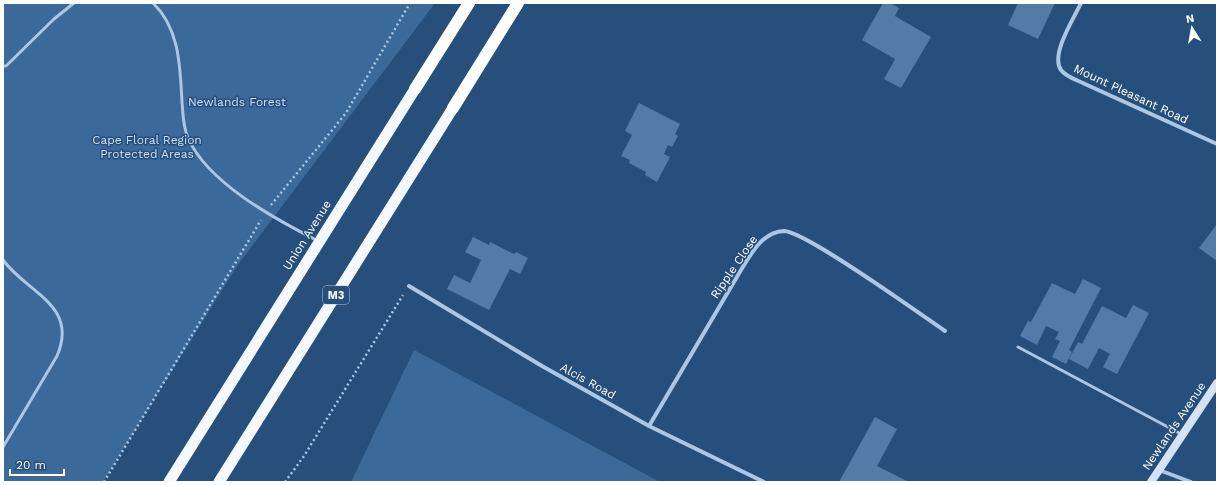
<svg xmlns="http://www.w3.org/2000/svg" width="1220" height="485" font-family="'Work Sans',sans-serif">
  <rect width="100%" height="100%" fill="#264f7c"/>
  <path fill="#3a699a" d="M 3,3 L 435,3 L 237,266 L 103,482 L 3,482 Z
    M 414,350 L 660,482 L 351,482 Z"/>
  <path fill="#527ba7" d="M 883,3 L 890,3 L 899,8 L 895,16 L 931,37 L 901,88 L 884,79 L 895,59 L 862,40 Z
    M 1018,3 L 1055,3 L 1038,39 L 1008,25 Z
    M 639,103 L 680,124 L 675,134 L 678,136 L 672,147 L 668,145 L 664,154 L 670,157 L 657,182 L 645,175 L 646,172 L 629,163 L 630,160 L 621,156 L 632,135 L 625,131 Z
    M 1217,224 L 1217,261 L 1199,248 Z
    M 473,237 L 489,245 L 490,242 L 514,254 L 516,252 L 528,258 L 520,274 L 510,269 L 489,310 L 447,289 L 454,275 L 470,283 L 481,260 L 465,252 Z
    M 1083,279 L 1101,288 L 1069,350 L 1072,352 L 1066,364 L 1052,357 L 1060,341 L 1055,339 L 1059,332 L 1046,326 L 1037,345 L 1020,336 L 1028,321 L 1031,322 L 1052,283 L 1075,294 Z
    M 1133,305 L 1149,313 L 1117,374 L 1103,367 L 1110,354 L 1099,348 L 1088,369 L 1069,359 L 1078,342 L 1082,344 L 1102,306 L 1126,318 Z
    M 875,417 L 897,429 L 877,466 L 909,482 L 839,482 Z"/>
  <g fill="none" stroke-linecap="round" stroke-linejoin="round">
    <path stroke="#abc7e5" stroke-width="2.5" stroke-dasharray="2 3" stroke-linecap="butt" d="M 271,205 L 346,113 L 410,3
      M 104,482 L 261,220
      M 285,482 L 304,456 L 403,295"/>
    <path stroke="#abc7e5" stroke-width="3" d="M 153,3 C 180,29 180,67 182,102 C 183,114 183,127 188,138 C 208,183 275,219 318,241
      M 3,66 L 6,66 L 54,19 L 74,3
      M 3,260 C 27,293 79,305 57,356 L 3,447
      M 1018,347 L 1181,434"/>
    <path stroke="#abc7e5" stroke-width="4" d="M 1081,3 C 1074,18 1050,55 1061,70 C 1066,77 1077,80 1085,84 L 1217,144
      M 409,286 L 542,366 L 649,426 L 764,482
      M 649,426 L 741,270 C 751,254 762,232 784,231 C 805,231 920,314 945,331
      M 1159,470 L 1191,482"/>
    <path stroke="#d4e3f4" stroke-width="8" d="M 1151,482 L 1217,383"/>
    <path stroke="#f5f8fe" stroke-width="11" d="M 169,482 L 415,89
      M 219,482 L 453,108"/>
    <path stroke="#fff" stroke-width="12" d="M 415,89 L 469,3
      M 453,108 L 518,3"/>
  </g>
  <g text-anchor="middle" stroke-width="3" stroke-linejoin="round" paint-order="stroke">
    <rect fill="#264f7c" stroke="#becad8" stroke-width="1" x="323" y="286" width="26" height="18" rx="3"/>
    <g font-size="11" font-weight="bold" fill="#fff">
      <text x="336" y="299">M3</text>
    </g>
    <g font-size="12" fill="#fff" stroke="#264f7c">
      <text transform="translate(1131 94) rotate(25)" y="4">Mount Pleasant Road</text>
      <text transform="translate(307 235) rotate(-58)" y="4">Union Avenue</text>
      <text transform="translate(734 267) rotate(-56)" y="4">Ripple Close</text>
      <text transform="translate(588 381) rotate(29)" y="4">Alcis Road</text>
      <text transform="translate(1174 426) rotate(-56)" y="4">Newlands Avenue</text>
    </g>
    <g font-size="12" fill="#cde0f4" stroke="#264f7c">
      <text x="237" y="106">Newlands Forest</text>
      <text x="147" y="144">Cape Floral Region<tspan x="147" dy="14">Protected Areas</tspan></text>
    </g>
  </g>
  <rect width="1220" height="485" fill="none" stroke="#ffffff" stroke-width="8"/>
  <g transform="translate(1192 28) rotate(349)" stroke="#264f7c" stroke-width="3" paint-order="stroke">
  <path d="M0-3L7 15L0 10L-7 15Z" fill="#ffffff"/>
  <text y="-6" font-size="11" font-weight="bold" text-anchor="middle" fill="#ffffff">N</text>
  </g>
  <path d="M10 469v6h54v-6" fill="none" stroke="#ffffff" stroke-width="2"/>
  <text x="16" y="469" font-size="12" fill="#ffffff" stroke="#264f7c" stroke-width="3" paint-order="stroke">20 m</text>
</svg>
